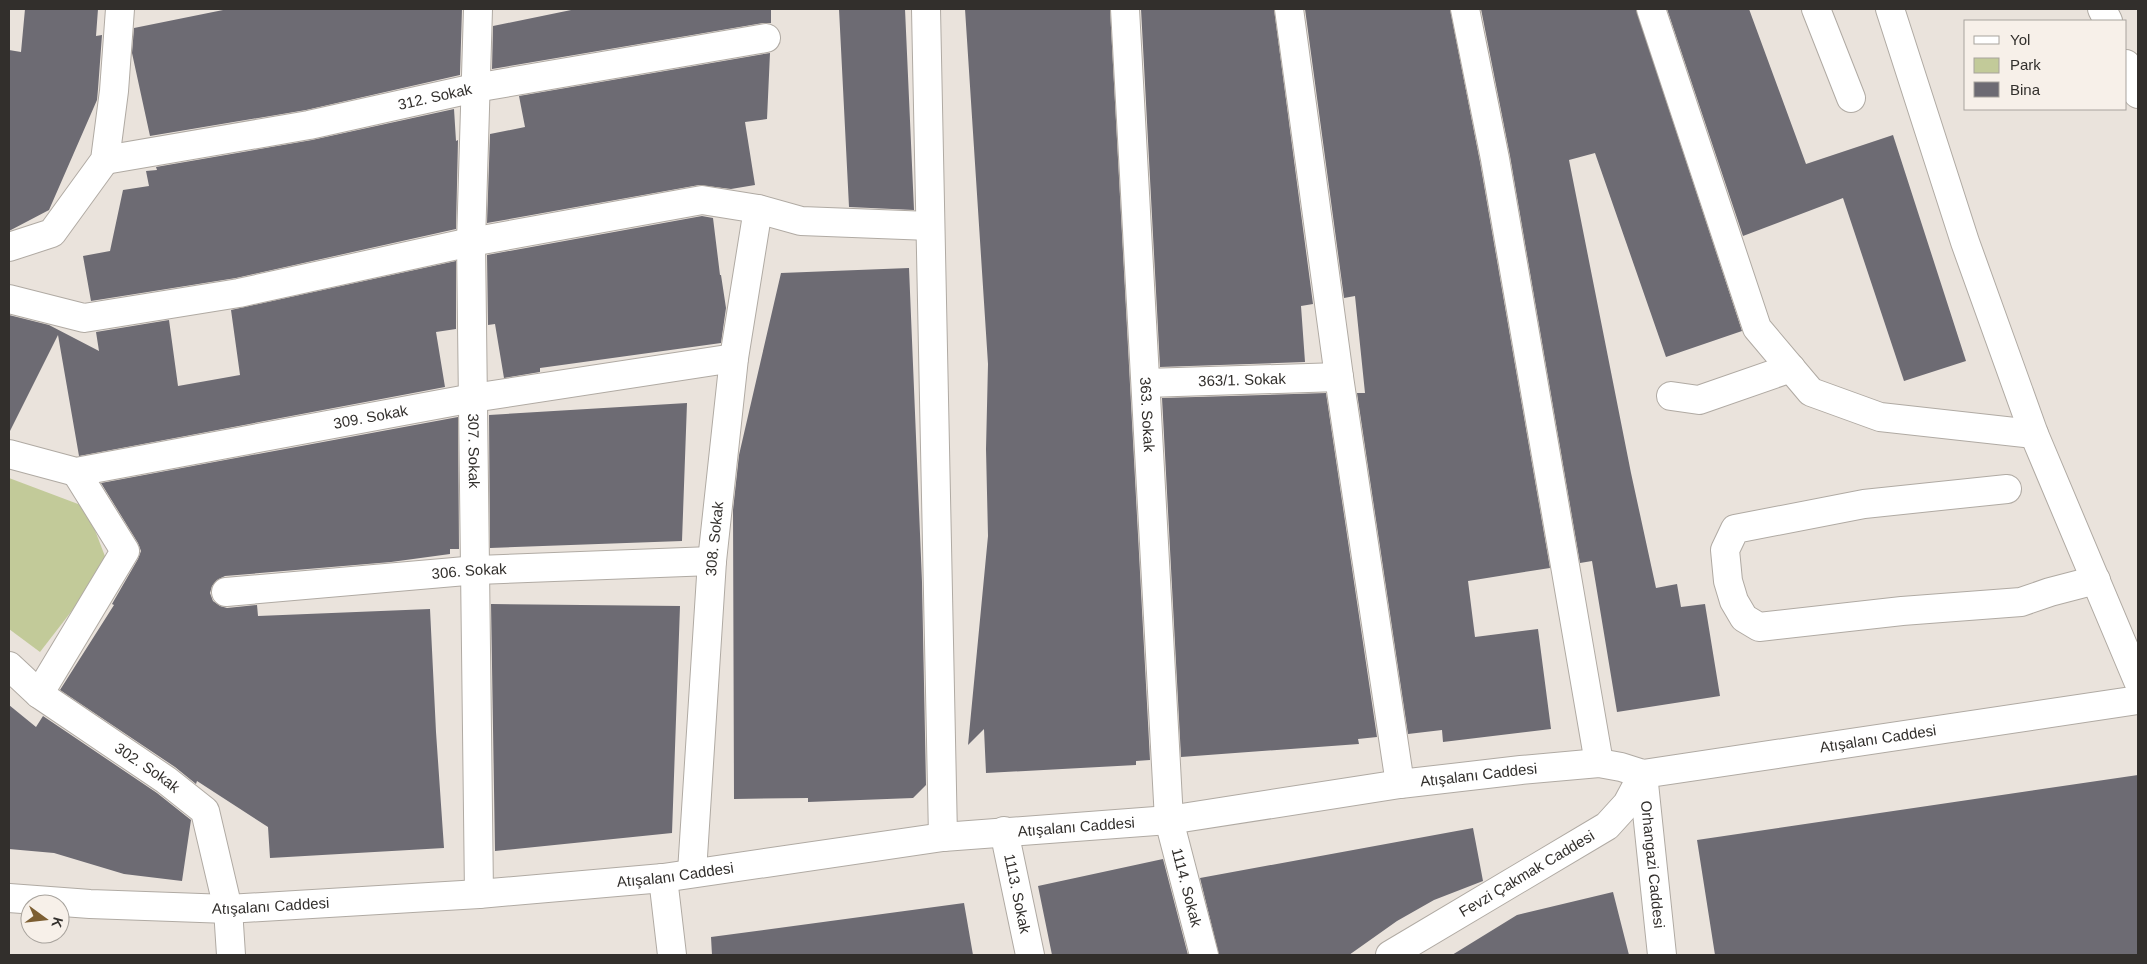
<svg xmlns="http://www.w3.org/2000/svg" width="2147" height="964" font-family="Helvetica,sans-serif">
  <rect width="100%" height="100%" fill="#eae3dc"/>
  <path fill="#c2ca99" d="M 9,478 L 86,507 L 108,564 L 40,652 L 9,629 Z"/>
  <path fill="#6d6b73" d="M 25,9 L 98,9 L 96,36 L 102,35 L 98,89 L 97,100 L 49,210 L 9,231 L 9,50 L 21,52 Z
    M 228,9 L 462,9 L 460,75 L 306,110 L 150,136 L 132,53 L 134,28 Z
    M 576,9 L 771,9 L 771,23 L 763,23 L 492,69 L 493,26 Z
    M 839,9 L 905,9 L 914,210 L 849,207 Z
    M 965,9 L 1110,9 L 1150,760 L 1136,761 L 1136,765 L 986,773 L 984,729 L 968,745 L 988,536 L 986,449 L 988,364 Z
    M 1141,9 L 1274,9 L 1313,304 L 1301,306 L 1305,362 L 1160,367 Z
    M 1305,9 L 1450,9 L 1480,162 L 1550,568 L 1468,581 L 1475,637 L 1538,629 L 1551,729 L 1443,742 L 1442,730 L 1408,734 L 1357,393 L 1365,393 L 1355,296 L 1344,298 Z
    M 1481,9 L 1636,9 L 1742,331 L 1666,357 L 1595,153 L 1569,160 L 1631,473 L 1656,588 L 1677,584 L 1681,607 L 1705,604 L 1720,696 L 1617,712 L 1592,561 L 1580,563 L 1510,156 Z
    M 1667,9 L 1749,9 L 1806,164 L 1893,135 L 1966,361 L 1904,381 L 1843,198 L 1743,236 Z
    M 770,53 L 767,119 L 745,122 L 755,185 L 731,189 L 699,185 L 487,223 L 490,134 L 525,127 L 519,96 Z
    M 454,109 L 456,141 L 458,140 L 456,229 L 236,278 L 91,301 L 83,256 L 110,251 L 123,190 L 149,186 L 146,171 L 157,170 L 156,167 L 312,140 Z
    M 702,216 L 713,218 L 720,275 L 721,275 L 726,308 L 721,343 L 540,368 L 540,372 L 504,378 L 495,324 L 488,325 L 487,255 Z
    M 456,261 L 456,329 L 436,332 L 445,387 L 79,456 L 58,335 L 9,433 L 9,315 L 49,325 L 99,351 L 96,332 L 169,320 L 178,386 L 240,375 L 231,310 Z
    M 909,268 L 922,582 L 926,785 L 913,798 L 808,802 L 808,798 L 734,799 L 733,510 L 739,455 L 781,273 Z
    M 1326,393 L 1377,737 L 1358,739 L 1359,744 L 1181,757 L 1162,398 Z
    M 687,403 L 682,541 L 490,548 L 489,415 Z
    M 458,417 L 459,549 L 450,549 L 450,554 L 391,562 L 225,576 L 217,580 L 212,586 L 210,593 L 213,601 L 220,606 L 227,608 L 257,605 L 258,616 L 430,609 L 436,732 L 444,848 L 270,858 L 268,827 L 197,781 L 196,784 L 175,767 L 60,690 L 114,605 L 112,604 L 138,559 L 141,551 L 138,543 L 101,483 Z
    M 491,604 L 680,606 L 672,833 L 495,851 Z
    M 9,705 L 36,727 L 43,716 L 157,793 L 191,820 L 182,881 L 124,874 L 54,853 L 9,849 Z
    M 2138,775 L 2138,955 L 1715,955 L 1697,840 Z
    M 1473,828 L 1483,881 L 1434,900 L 1397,921 L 1349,955 L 1219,955 L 1200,878 Z
    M 1163,859 L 1188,955 L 1052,955 L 1038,886 Z
    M 1613,892 L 1629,955 L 1452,955 L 1517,915 Z
    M 964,903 L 973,955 L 712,955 L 711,937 Z"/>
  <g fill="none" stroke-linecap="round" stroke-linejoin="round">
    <g stroke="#b0aaa3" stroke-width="30">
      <g id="minor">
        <path id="s1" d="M 478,9 L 471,242 L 479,894"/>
        <path d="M 926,9 L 943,837"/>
        <path id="s2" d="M 1125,9 L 1169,820 L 1204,955"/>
        <path d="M 1289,9 L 1339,377 L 1400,784"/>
        <path d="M 1465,9 L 1495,159 L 1599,763"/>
        <path d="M 1651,9 L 1757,328 L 1811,392 L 1880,417 L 2034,434"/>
        <path d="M 1816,9 L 1851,98"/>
        <path d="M 1890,9 L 1965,242 L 2034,434 L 2138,681"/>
        <path d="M 2102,9 L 2108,21"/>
        <path d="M 2126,64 L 2138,94"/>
        <path id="s3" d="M 105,160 L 309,125 L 475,88 L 766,38"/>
        <path d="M 9,247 L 52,233 L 105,160 L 114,91 L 120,9"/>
        <path d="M 9,299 L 84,318 L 239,293 L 471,242 L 702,200 L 758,209 L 801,221 L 930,226"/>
        <path id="s4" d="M 1146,383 L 1339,377"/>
        <path d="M 1671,396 L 1699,400 L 1791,368"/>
        <path id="s5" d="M 9,454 L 76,472 L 473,398 L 734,358"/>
        <path d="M 2007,489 L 1864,504 L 1735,529 L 1725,550 L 1728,581 L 1734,601 L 1744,618 L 1759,627 L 1902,611 L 2021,602 L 2050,592 L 2096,580"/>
        <path id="s6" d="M 226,592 L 477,570 L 712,561"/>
        <path id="s7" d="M 9,666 L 39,694 L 166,780 L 205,811 L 228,909 L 231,955"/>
        <path d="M 39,694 L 125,551 L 76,472"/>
        <path id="s8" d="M 1643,774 L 1662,955"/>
        <path id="s9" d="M 1004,831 L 1030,955"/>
        <path id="s10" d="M 692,872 L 712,561 L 734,358 L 758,209"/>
        <path d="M 663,878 L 672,955"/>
      </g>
    </g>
    <g stroke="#b0aaa3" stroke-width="30">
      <g id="major">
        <path id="s11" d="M 9,898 L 90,904 L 228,909 L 479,894 L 663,878 L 943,837 L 1169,820 L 1400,784 L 1521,770 L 1599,763 L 1621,767 L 1643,774 L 2138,700"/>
        <path id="s12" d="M 1390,955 L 1607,826 L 1627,804 L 1643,774"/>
      </g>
    </g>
    <use href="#minor" stroke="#fff" stroke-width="28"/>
    <use href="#major" stroke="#fff" stroke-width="28"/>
  </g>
  <g text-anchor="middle" stroke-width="5" stroke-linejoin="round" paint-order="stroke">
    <g font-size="15" fill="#322f2c" stroke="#f7f0e9">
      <text dy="5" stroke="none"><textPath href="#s3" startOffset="336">312. Sokak</textPath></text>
      <text dy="5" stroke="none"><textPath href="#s4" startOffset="96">363/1. Sokak</textPath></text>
      <text dy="5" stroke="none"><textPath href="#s2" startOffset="406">363. Sokak</textPath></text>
      <text dy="5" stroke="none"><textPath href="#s5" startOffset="369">309. Sokak</textPath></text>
      <text dy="5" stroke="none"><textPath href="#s1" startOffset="442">307. Sokak</textPath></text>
      <text dy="5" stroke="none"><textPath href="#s10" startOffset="334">308. Sokak</textPath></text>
      <text dy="5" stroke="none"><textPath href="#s6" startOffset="244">306. Sokak</textPath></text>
      <text dy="5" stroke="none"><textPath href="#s11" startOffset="1882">Atışalanı Caddesi</textPath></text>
      <text dy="5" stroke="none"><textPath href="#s7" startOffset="172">302. Sokak</textPath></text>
      <text dy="5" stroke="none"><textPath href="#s11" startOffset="1478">Atışalanı Caddesi</textPath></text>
      <text dy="5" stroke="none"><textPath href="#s11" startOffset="1072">Atışalanı Caddesi</textPath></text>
      <text dy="5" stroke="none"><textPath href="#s8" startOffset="91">Orhangazi Caddesi</textPath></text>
      <text dy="5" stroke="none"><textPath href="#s11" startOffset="668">Atışalanı Caddesi</textPath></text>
      <text dy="5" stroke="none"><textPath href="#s12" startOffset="159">Fevzi Çakmak Caddesi</textPath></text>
      <text dy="5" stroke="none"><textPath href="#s2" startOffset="882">1114. Sokak</textPath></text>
      <text dy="5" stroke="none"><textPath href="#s9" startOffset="64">1113. Sokak</textPath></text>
      <text dy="5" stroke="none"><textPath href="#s11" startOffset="262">Atışalanı Caddesi</textPath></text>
    </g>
  </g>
  <rect width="2147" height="964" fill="none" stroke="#322f2c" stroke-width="20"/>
  <rect x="1964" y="20" width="162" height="90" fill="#f7f0e9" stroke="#a8a39d"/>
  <rect x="1974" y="36" width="25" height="8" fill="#ffffff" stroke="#a8a39d"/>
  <text x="2010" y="45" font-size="15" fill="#322f2c">Yol</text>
  <rect x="1974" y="58" width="25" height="15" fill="#c2ca99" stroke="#a8a39d"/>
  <text x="2010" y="70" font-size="15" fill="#322f2c">Park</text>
  <rect x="1974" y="82" width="25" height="15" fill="#6d6b73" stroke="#a8a39d"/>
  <text x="2010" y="95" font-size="15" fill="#322f2c">Bina</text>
  <g transform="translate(45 919) rotate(105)"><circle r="24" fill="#f7f0e9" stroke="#a8a39d"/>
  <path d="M0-4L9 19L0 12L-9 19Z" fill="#7c5e32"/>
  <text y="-8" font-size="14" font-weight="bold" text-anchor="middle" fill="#322f2c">K</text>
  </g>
</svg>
